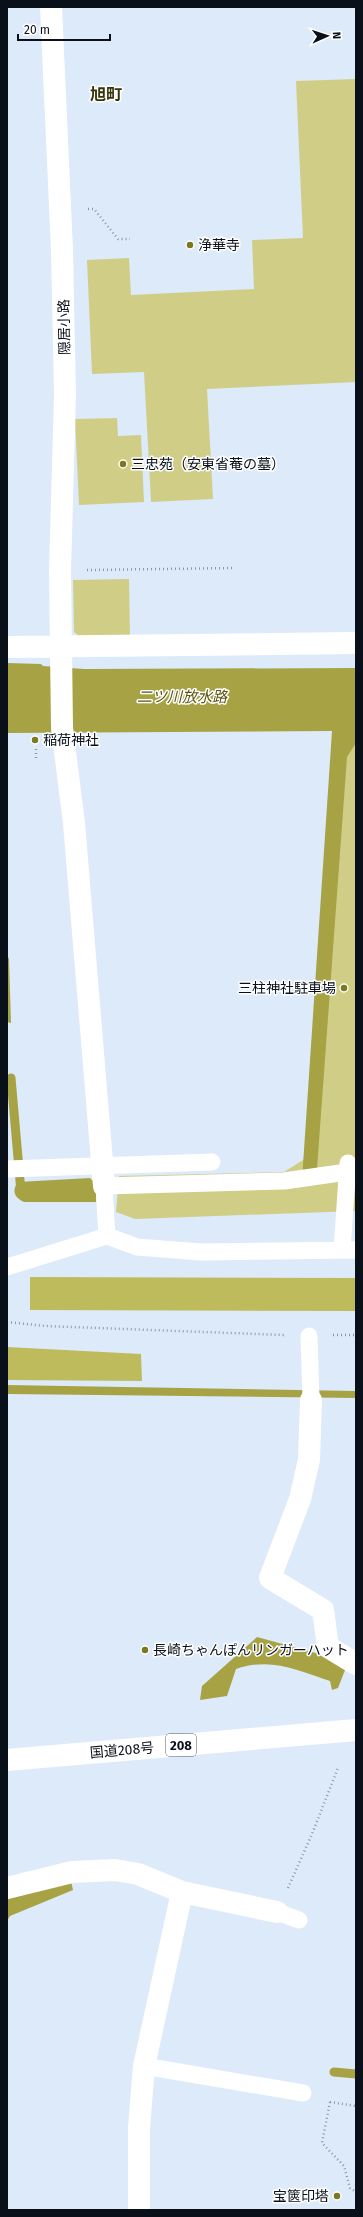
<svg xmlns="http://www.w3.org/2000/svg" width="363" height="2217" font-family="'Fira Sans','Noto Sans JP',sans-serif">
  <rect width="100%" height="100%" fill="#ddeafa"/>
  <path fill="#d0ce86" d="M 356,79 L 356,382 L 207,389 L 213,499 L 151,502 L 144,372 L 92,374 L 87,260 L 129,258 L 131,295 L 254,289 L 252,240 L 303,238 L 296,81 Z
    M 117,418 L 118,436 L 141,435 L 144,502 L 79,505 L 75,419 Z
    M 129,579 L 130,635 L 79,636 L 74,632 L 73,580 Z
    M 347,731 L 356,731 L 356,1211 L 135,1219 L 116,1212 L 119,1176 L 284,1172 L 311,1155 Z"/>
  <path fill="#bebb5d" d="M 30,1277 L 356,1278 L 356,1311 L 30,1310 Z
    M 7,1347 L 141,1354 L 142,1381 L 7,1380 Z"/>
  <path fill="#a7a345" d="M 7,663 L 41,664 L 43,666 L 84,669 L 356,668 L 356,743 L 347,757 L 317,1169 L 302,1180 L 332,731 L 7,733 Z
    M 7,955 L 9,959 L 11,1023 L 7,1022 Z
    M 90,1178 L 97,1185 L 96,1202 L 24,1202 C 15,1198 11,1191 18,1182 Z
    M 7,1385 L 356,1391 L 356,1398 L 7,1394 Z
    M 257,1637 L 323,1655 L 347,1665 L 338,1688 L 332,1690 L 330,1681 C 296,1670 272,1657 236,1669 L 227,1696 L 200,1700 L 202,1686 Z
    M 71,1881 L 73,1890 L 10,1916 L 7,1921 L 7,1899 Z"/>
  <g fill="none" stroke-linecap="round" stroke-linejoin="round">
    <path stroke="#a7a345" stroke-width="9" d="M 11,1078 L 21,1192 L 23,1192
      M 334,2072 L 356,2074"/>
    <path stroke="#8d98a5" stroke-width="2.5" stroke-dasharray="1 3" stroke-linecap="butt" d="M 88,209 L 94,209 L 118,239 L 130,239
      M 87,570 L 235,568
      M 36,749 L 36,758 L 38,757
      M 7,1322 L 45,1326 L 284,1335
      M 333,1335 L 356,1335
      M 288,1888 L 312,1834 L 338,1768
      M 330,2102 L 322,2143 L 344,2166 L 350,2188 L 356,2192
      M 330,2102 L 356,2106"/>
    <path stroke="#fff" stroke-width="17" d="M 7,1169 L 212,1162
      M 107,1236 L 137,1247 L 201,1252 L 356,1250
      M 342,1250 L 348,1163
      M 7,1267 L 107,1236 L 104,1186 L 284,1181 L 347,1172
      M 309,1336 L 311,1400
      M 277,1912 L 299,1920
      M 144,2066 L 303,2093"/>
    <path stroke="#fff" stroke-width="22" d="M 51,7 L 62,250 L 65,395 L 60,571 L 62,728 L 74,823 L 104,1186
      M 7,647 L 356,643
      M 311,1400 L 309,1460 L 300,1499 L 270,1578 L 323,1610 L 328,1647 L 356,1664
      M 7,1888 L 72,1872 L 115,1870 L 138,1874 L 182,1892 L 277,1912
      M 139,2210 L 139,2128 L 144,2066 L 182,1892"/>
    <path stroke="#fff" stroke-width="22" d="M 7,1760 L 356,1730"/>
  </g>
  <g fill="#7c781d" stroke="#fff" stroke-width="1.5">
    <circle cx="190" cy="245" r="4"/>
    <circle cx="123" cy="464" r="4"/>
    <circle cx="35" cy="740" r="4"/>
    <circle cx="344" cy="988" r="4"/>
    <circle cx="145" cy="1650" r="4"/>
    <circle cx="337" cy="2196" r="4"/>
  </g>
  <g text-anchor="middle" stroke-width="3" stroke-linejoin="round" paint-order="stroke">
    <rect fill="#fff" stroke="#53585e" stroke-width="1" x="166" y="1734" width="30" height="22" rx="3"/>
    <g font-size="13" font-weight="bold" fill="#091019">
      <text x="181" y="1750">208</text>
    </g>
    <g font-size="14" fill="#091019" stroke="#fff" text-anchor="start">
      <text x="198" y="250">浄華寺</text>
      <text x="131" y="469">三忠苑（安東省菴の墓）</text>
      <text x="43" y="745">稲荷神社</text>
      <text x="336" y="993" text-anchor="end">三柱神社駐車場</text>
      <text x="153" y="1655">長崎ちゃんぽんリンガーハット</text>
      <text x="329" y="2201" text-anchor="end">宝篋印塔</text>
    </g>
    <g font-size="14" fill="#091019" stroke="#fff">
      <text transform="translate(64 327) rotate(-91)" y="5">隠居小路</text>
      <text transform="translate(122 1750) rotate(-5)" y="5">国道208号</text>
    </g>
    <g font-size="15" font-style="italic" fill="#58550d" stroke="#fff">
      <text x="182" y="702">二ツ川放水路</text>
    </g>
    <g font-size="16" font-weight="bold" fill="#353308" stroke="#fff">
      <text x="106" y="100">旭町</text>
    </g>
  </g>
  <rect width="363" height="2217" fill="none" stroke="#091019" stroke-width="16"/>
  <g transform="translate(327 36) rotate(87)" stroke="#ffffff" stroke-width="3" paint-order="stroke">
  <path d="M0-3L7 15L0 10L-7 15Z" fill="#091019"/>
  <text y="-6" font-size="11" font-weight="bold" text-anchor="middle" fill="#091019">N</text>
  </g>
  <path d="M18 34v6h92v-6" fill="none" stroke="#091019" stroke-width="2"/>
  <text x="24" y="34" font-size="12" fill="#091019" stroke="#ffffff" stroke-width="3" paint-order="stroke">20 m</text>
</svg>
